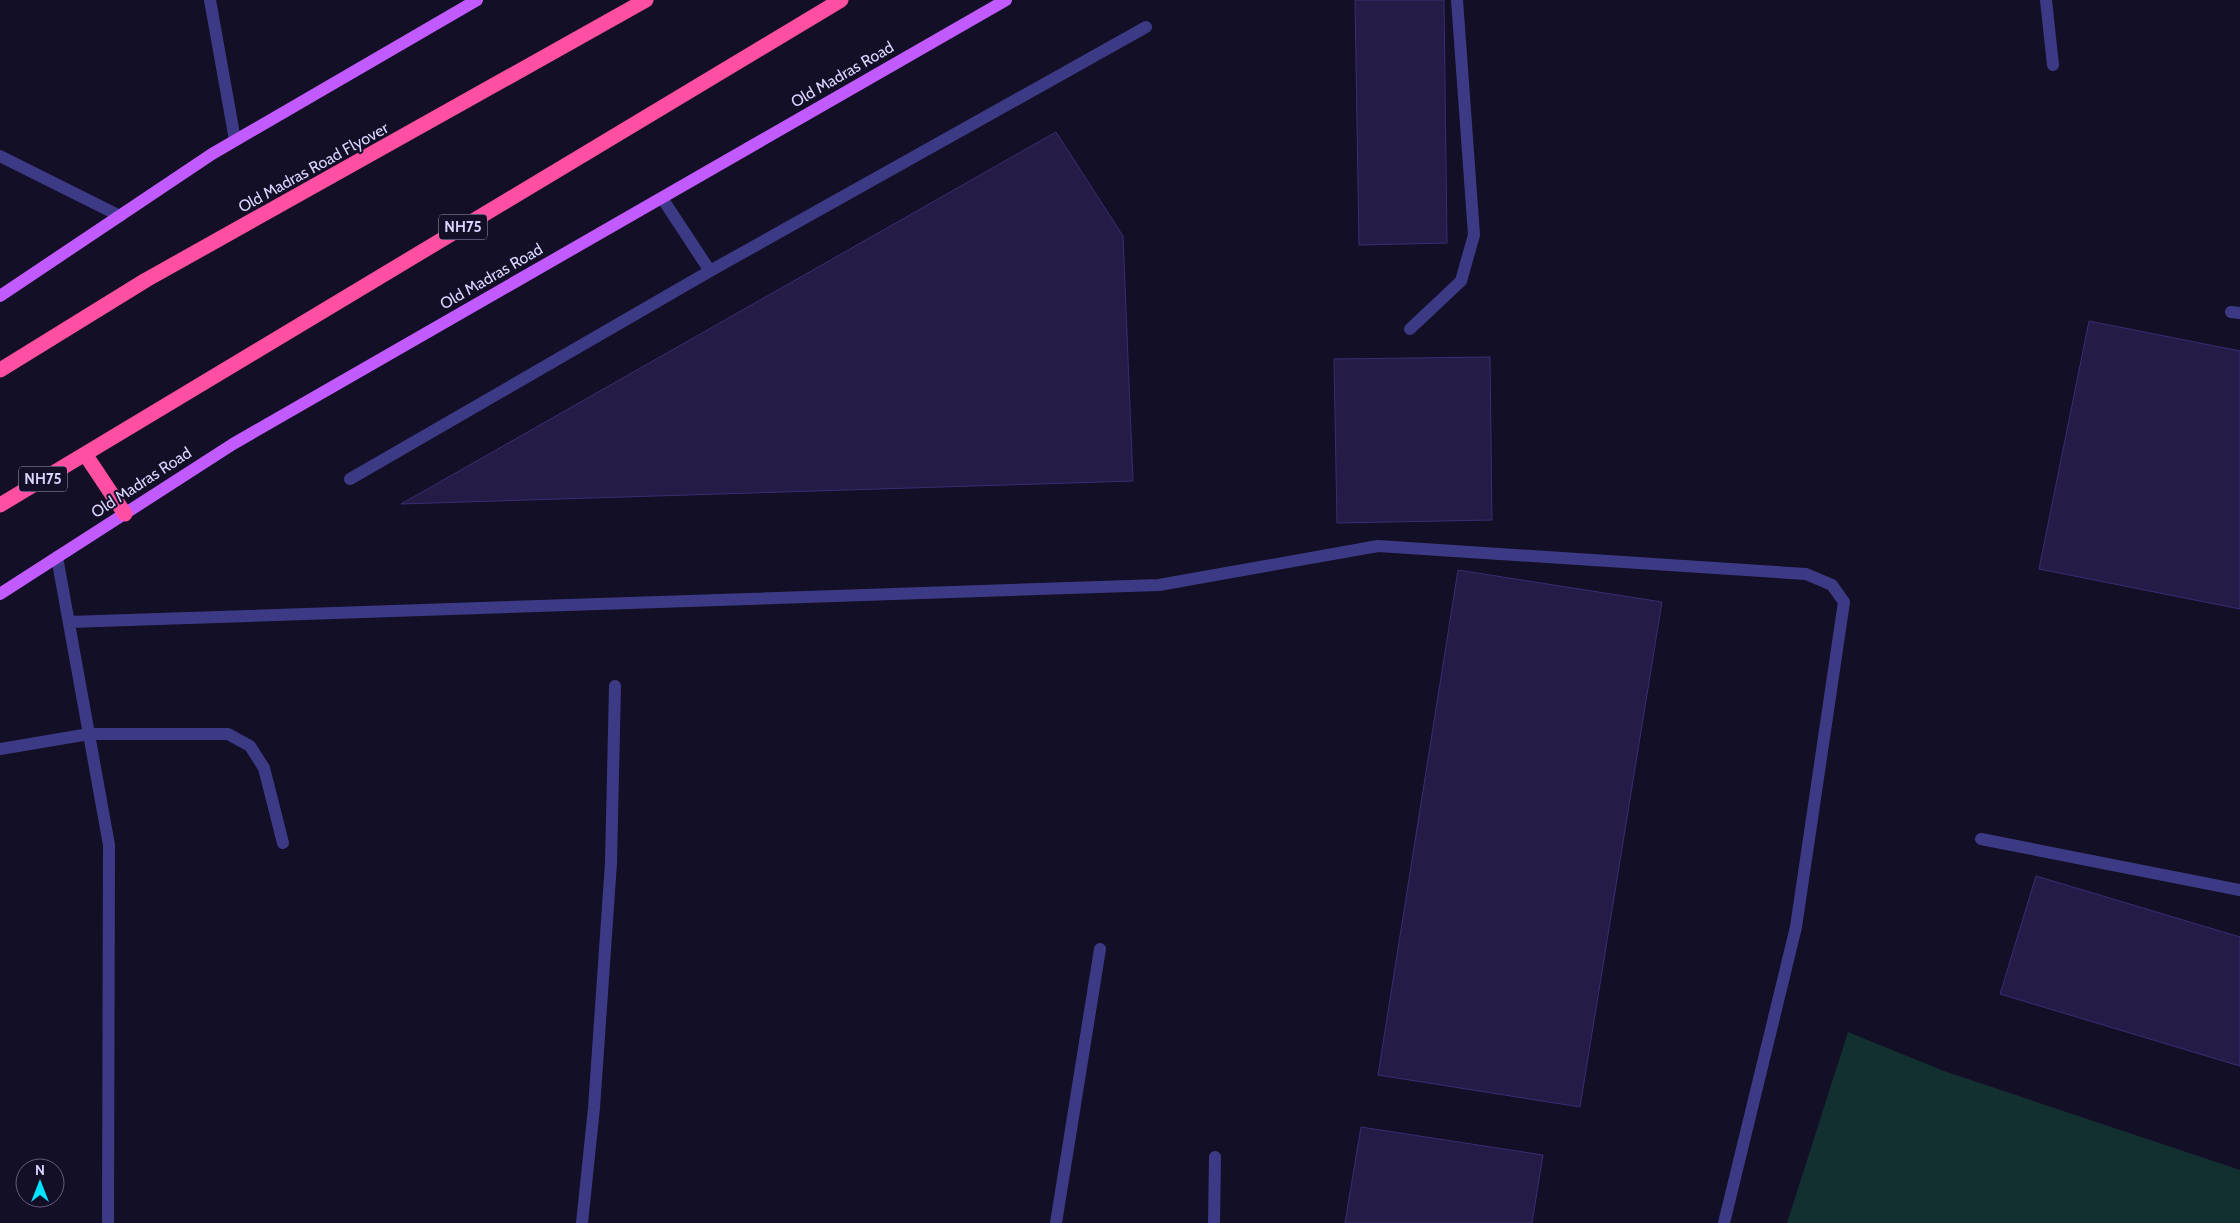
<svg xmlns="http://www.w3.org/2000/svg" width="2240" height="1223" font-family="Cabin,sans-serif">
  <rect width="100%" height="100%" fill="#130f26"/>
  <path fill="#12302f" d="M 1848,1032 L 1944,1071 L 2240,1170 L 2240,1223 L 1787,1223 Z"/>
  <path fill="#241b47" stroke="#3b2d73" d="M 1355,0 L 1444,0 L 1447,243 L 1359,245 Z
    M 1056,132 L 1123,236 L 1133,481 L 401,504 Z
    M 2089,321 L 2240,351 L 2240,609 L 2039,569 Z
    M 1490,357 L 1492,520 L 1337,523 L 1334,359 Z
    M 1458,570 L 1662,602 L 1580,1107 L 1378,1075 Z
    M 2036,876 L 2240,937 L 2240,1066 L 2000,994 Z
    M 1361,1127 L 1543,1155 L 1532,1223 L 1345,1223 Z"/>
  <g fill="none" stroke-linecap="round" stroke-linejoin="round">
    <path stroke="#3d3a85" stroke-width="12" d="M 210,0 L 235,140
      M 2046,0 L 2053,65
      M 0,156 L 120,216
      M 662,198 L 710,271 L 1146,27
      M 2231,312 L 2240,313
      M 1410,329 L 1461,281 L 1474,235 L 1457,0
      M 350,479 L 710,271
      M 57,557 L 109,845 L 108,1223
      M 69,622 L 1159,585 L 1378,546 L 1806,574 L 1832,585 L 1844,602 L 1796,927 L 1724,1223
      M 0,749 L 89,734 L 228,734 L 250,746 L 264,768 L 283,843
      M 1981,839 L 2240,890
      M 582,1223 L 594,1108 L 611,863 L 615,686
      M 1056,1223 L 1100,949
      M 1214,1223 L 1215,1157"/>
    <path stroke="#c25bff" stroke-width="12" d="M 0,296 L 212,154 L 477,0
      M 0,594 L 233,444 L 1006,0"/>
    <path stroke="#ff4fa3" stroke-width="15" d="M 0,370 L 146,280 L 646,0
      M 85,454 L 125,514
      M 0,505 L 841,0"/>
  </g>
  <g text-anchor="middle" stroke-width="4" stroke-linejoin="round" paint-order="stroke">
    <g fill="#130f26" stroke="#9e99be" stroke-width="1">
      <rect x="439" y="214.5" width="48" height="25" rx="4"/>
      <rect x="19" y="466.5" width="48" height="25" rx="4"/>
    </g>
    <g font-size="15" font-weight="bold" fill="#d9d4ff">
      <text x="463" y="232">NH75</text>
      <text x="43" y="484">NH75</text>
    </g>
    <g font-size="16" fill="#d9d4ff" stroke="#130f26">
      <text transform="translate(842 74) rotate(-30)" y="6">Old Madras Road</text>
      <text transform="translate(313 167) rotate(-29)" y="6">Old Madras Road Flyover</text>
      <text transform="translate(491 276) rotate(-30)" y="6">Old Madras Road</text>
      <text transform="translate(141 482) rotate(-33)" y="6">Old Madras Road</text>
    </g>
  </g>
  <g transform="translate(40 1183)"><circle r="24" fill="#130f26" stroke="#625e7d"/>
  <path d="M0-4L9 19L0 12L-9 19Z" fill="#00e5ff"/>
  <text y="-8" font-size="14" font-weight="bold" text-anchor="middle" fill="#d9d4ff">N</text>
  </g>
</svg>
